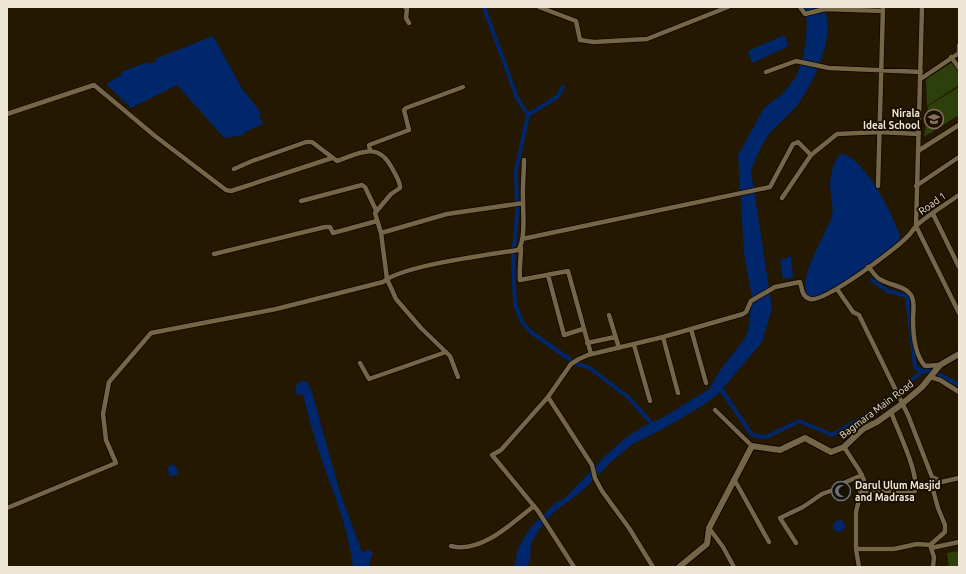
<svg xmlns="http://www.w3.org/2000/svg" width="966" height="574" font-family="Ubuntu,sans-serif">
  <rect width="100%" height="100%" fill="#251800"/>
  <path fill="#2d400c" d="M 953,62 L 959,72 L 959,85 L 927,106 L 926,79 Z
    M 959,87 L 959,115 L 924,137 L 928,106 Z
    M 959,551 L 959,567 L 949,567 L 947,553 Z"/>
  <path fill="#00276b" d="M 802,7 L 823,7 C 838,35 813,84 796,107 C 788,116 778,124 770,133 C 761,144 756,158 751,171 L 772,308 L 762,342 L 719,393 L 705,404 L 663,429 L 633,444 L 611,462 L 582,491 L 555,511 L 543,524 L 531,543 L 530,560 L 526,567 L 514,567 L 518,548 L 530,528 L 555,503 L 565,498 L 606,455 L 624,439 L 642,427 L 664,417 L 709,389 L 721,369 L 745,338 L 748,330 L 752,297 L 744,254 L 738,155 L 764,108 L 782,94 L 796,77 L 803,57 L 806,39 L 807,21 Z
    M 784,35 L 789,46 L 752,63 L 748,51 Z
    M 213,36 L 241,87 L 261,113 L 259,114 L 263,124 L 245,132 L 244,135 L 224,138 L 177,85 L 131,108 L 106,84 L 121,75 L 121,72 L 148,62 L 150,64 L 156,62 L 155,59 Z
    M 841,154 C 863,155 896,219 901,239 L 852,278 L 816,298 L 809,297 C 794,284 826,233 831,219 C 835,207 830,197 830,185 C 830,177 834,158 841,154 Z
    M 791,256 L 793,277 L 783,279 L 780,260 Z
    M 302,381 L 307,382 L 312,392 L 340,493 L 362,552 L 369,550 L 373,553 L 369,564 L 371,567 L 353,567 C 348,525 331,488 318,449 C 312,431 308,413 303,395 L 296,394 C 295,387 296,384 302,381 Z
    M 174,464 L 179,474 L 170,477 L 167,467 Z
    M833 526a6 6 0 1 1 12 0a6 6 0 1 1-12 0Z"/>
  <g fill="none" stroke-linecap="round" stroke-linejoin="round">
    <path stroke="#00276b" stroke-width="4" d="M 484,7 L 517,98 L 528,115 L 516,170 L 517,213 L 513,261 L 515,304 L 522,322 L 532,333 L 575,363 L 590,368 L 629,398 L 654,426
      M 528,115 L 557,97 L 563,87
      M 872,280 L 888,291 L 907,296 L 915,367 L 923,371 L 931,370 L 959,385
      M 720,388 L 752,435 L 766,437 L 799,421 L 832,435 L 874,411 L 923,371"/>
    <g stroke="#0e0400" stroke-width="6">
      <path id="street" d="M 405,7 L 407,9 L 406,18 L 409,23
        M 539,7 L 576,21 L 580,40 L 594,42 L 647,39 L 728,7
        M 800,7 L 805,14 L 825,9 L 883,11
        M 922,7 L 916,226 L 959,313
        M 959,45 L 959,51
        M 951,57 L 959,68
        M 766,72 L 796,61 L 829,68 L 921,72
        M 922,78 L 959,53
        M 7,114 L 94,85 L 155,136 L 226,190 L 231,191 L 332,158
        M 370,150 L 369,145 L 409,130 L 404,110 L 406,108 L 463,87
        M 918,151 L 959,125
        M 234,169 L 252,161 L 306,142 L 312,142 L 337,161 C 360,153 378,141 392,168 C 395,174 399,179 400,186 L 400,188 L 391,194 L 375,213 L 381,233
        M 878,186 L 883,7
        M 916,186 L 959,157
        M 782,198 L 811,155 L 837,134 L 879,132 L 919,134
        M 301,201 L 362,185 L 365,187 L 376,210
        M 933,214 L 959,267
        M 522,239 L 770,187 L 793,144 L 798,142 L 811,155
        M 521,247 C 521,259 519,269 520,280 L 568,271 L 591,354
        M 214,254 L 325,227 L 330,227 L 333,233 L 377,221
        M 868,267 C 872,270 874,275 878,278 C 888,286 907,285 912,297 C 915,304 913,311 913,319 C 913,333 915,355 925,366 L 940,365
        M 548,275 L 564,335 L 583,329
        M 837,289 L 853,312 L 859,315 L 908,415 L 932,477 L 937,479 L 937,483 L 932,486 L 938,508 L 945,525 L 945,532 L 930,545 L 934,557 L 933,567
        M 609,315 L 619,348
        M 691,329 L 706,383
        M 663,337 L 678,393
        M 587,343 L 615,337
        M 634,345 L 650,401
        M 360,363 L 369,379 L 446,352
        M 458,377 L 450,356 L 421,328 L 396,299 L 387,279 L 381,233 L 447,214 L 523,203
        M 930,377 L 940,380 L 959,392
        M 548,397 L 592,465 L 595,478 L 602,491 L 629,528 L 653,567
        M 715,410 L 752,446
        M 844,447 L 859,470 L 864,480 L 856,512 L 856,549 L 859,567
        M 734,479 L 769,542
        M 937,483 L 959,478
        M 860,491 L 915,491 C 919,472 898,432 891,412
        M 7,508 L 116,463 L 106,440 L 103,414 L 109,382 L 151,333 L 276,309 L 383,282 C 403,265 489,255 518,250 C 527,240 522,203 523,189 C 523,179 524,170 524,160
        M 709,528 L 723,547 L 734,567
        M 796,543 L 780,518 L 803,507 L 822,494 L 833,490 L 839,485 L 862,475
        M 451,546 C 481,554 512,523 534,506
        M 931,548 L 959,542
        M 856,549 L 894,549 L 917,544 L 930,545
        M 574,567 L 538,511 L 492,455 L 501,450 L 548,397 L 571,364 L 579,359 L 588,355 L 663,337 L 743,314 L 746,312 L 751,301 L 775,287 L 800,282 C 802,289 802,297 810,299 C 824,303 896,249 907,237 C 911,234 913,229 917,225 C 929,214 945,205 959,195"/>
    </g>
    <g stroke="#0e0400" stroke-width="8">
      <path id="secondary" d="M 679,567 L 707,544 L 709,528 L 752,446 L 780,450 L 805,438 L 831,452 L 844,447 L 863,429 L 877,422 L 902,404 L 922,387 L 940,365 L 959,354"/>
    </g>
    <use href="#street" stroke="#756648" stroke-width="4.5"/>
    <use href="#secondary" stroke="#756648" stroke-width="6"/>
  </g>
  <defs>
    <g id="school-ring" transform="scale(1)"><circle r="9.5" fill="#1a1000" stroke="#8d6e63" stroke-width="1.5"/><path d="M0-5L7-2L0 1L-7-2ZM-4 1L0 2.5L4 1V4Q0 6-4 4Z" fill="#8d6e63"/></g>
    <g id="mosque-ring" transform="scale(1)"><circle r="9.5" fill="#1a1000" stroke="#6b7280" stroke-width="1.5"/><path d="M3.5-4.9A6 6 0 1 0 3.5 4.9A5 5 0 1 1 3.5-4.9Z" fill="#6b7280"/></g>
  </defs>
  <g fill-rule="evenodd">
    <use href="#school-ring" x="934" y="119"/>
    <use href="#mosque-ring" x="841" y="491"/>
  </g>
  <g text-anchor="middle" stroke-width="4" stroke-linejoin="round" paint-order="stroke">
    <g font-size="10" font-weight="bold" fill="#ede5d5" stroke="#1a1000" text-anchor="end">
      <text x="920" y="117">Nirala<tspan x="920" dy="12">Ideal School</tspan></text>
      <text x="855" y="489" text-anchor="start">Darul Ulum Masjid<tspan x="855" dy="12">and Madrasa</tspan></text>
    </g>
    <g font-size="10" fill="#ede5d5" stroke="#1a1000">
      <text transform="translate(932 203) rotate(-36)" y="4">Road 1</text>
      <text transform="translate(876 409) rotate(-37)" y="4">Bagmara Main Road</text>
    </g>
  </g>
  <rect width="966" height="574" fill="none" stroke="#ede5d5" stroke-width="16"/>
</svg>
